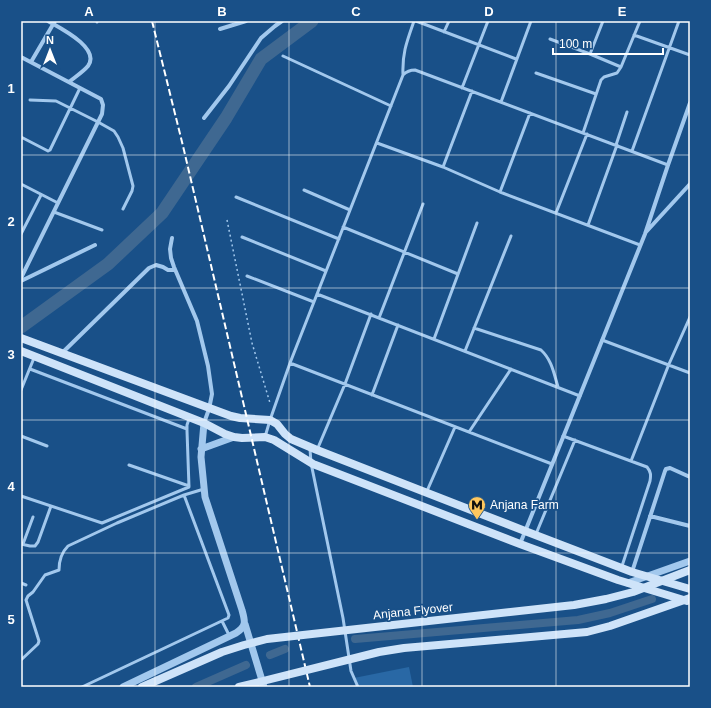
<svg xmlns="http://www.w3.org/2000/svg" width="711" height="708" font-family="Arial,sans-serif">
  <rect width="100%" height="100%" fill="#195088"/>
  <path fill="#2968a5" d="M 409,667 L 413,687 L 356,687 L 354,678 Z"/>
  <g fill="none" stroke-linecap="round" stroke-linejoin="round">
    <path stroke="#3f6891" stroke-width="8" d="M 355,639 L 578,620 L 610,613 L 652,599
      M 270,655 L 285,649
      M 196,687 L 246,665"/>
    <path stroke="#3f6891" stroke-width="13" d="M 21,327 L 108,264 L 162,213 L 226,118 L 261,59 L 312,21"/>
    <path stroke="#a2c8ed" stroke-width="1.5" stroke-dasharray="2 3" stroke-linecap="butt" d="M 227,220 L 252,343 L 270,403"/>
    <path stroke="#a2c8ed" stroke-width="3" d="M 97,21 L 97,22
      M 416,21 L 516,59
      M 444,32 L 449,21
      M 634,35 L 690,55
      M 550,39 L 590,54 L 621,67
      M 590,54 L 603,21
      M 283,56 L 391,106
      M 536,73 L 596,94
      M 403,75 C 402,53 407,41 414,21
      M 462,88 L 488,21
      M 30,100 L 56,101 L 98,122 L 114,131 L 118,137 L 123,148 L 133,186 L 132,191 L 123,209
      M 501,102 L 531,21
      M 583,133 L 601,80 L 604,77 L 617,73 L 621,67 L 640,21
      M 21,137 L 48,151 L 50,150 L 80,88
      M 377,143 L 443,167 L 500,192 L 640,245
      M 616,145 L 627,112
      M 632,151 L 679,21
      M 443,167 L 472,91
      M 21,184 L 58,203
      M 304,190 L 350,210
      M 500,192 L 530,113
      M 236,197 L 339,239
      M 54,212 L 102,230
      M 556,213 L 587,134
      M 588,225 L 617,145
      M 343,227 L 458,274
      M 21,234 L 41,195
      M 242,237 L 326,271
      M 247,276 L 314,302
      M 317,294 L 580,396
      M 379,318 L 423,204
      M 474,328 L 541,350 C 552,360 554,374 558,387
      M 434,339 L 477,223
      M 602,340 L 690,373
      M 465,351 L 511,236
      M 290,363 L 552,464
      M 30,369 L 187,429
      M 21,390 L 34,358
      M 372,395 L 398,325
      M 469,432 L 511,369
      M 21,436 L 47,446
      M 563,436 L 647,467 C 651,472 651,475 650,481 L 622,566
      M 265,437 L 270,420 L 290,363 L 403,75 C 407,71 410,70 415,70 L 668,165
      M 310,449 L 311,463 L 343,618 L 351,671 L 358,687
      M 317,450 L 345,384 L 371,314
      M 631,461 L 669,364 L 690,317
      M 129,465 L 189,486
      M 427,491 L 455,427
      M 21,496 L 102,523 L 189,487 L 187,431 L 187,425 L 189,419
      M 536,534 L 575,440
      M 21,544 L 30,546 L 35,546 L 38,542 L 51,506
      M 23,544 L 33,517
      M 21,583 L 26,585
      M 222,621 L 229,635
      M 21,660 L 38,644 L 39,641 L 26,600 L 28,596 L 33,592 L 45,575 L 59,570 C 59,561 62,552 68,546 L 117,523 L 184,495 L 204,489
      M 21,686 L 21,687
      M 82,687 L 228,618 L 229,615 L 184,495"/>
    <path stroke="#a2c8ed" stroke-width="4" d="M 48,21 C 60,28 101,48 88,66 C 83,72 75,77 69,82
      M 220,29 L 246,21
      M 21,57 L 101,99 L 103,105 L 102,114 L 21,278
      M 31,62 L 55,21
      M 204,118 L 229,86 L 261,38 L 275,26 L 282,21
      M 646,232 L 690,184
      M 172,238 L 170,249 L 171,258 L 174,267 L 197,321 L 208,366 L 212,394 L 209,409 L 204,423
      M 21,281 L 95,245
      M 62,353 L 149,268 L 156,265 L 163,267 L 168,270 L 175,270
      M 650,516 L 690,526
      M 520,544 L 645,234 L 668,165 L 690,103
      M 632,572 L 665,471 L 666,469 L 670,468 L 690,477"/>
    <path stroke="#a2c8ed" stroke-width="7" d="M 201,449 L 234,437
      M 628,583 L 690,561
      M 245,624 L 264,687
      M 123,687 L 236,633 C 247,626 245,621 242,610 L 205,497 L 201,457 L 204,423"/>
    <path stroke="#cee3f9" stroke-width="8" d="M 21,338 L 231,416 L 240,418 L 270,420 L 277,424 L 285,434 L 291,439 L 317,450 L 525,531 L 632,572 L 690,589
      M 21,351 L 204,423 L 225,434 L 234,437 L 242,438 L 265,437 L 274,440 L 313,464 L 520,544 L 618,580 L 687,601"/>
    <path stroke="#fff" stroke-width="2" stroke-dasharray="7 3" stroke-linecap="butt" d="M 152,21 L 183,146 L 310,687"/>
    <path stroke="#cee3f9" stroke-width="8" d="M 142,687 L 222,652 L 244,645 L 267,639 L 574,605 L 606,599 L 633,592 L 690,570
      M 239,687 L 379,652 L 404,648 L 587,632 L 610,626 L 690,598"/>
  </g>
  <path fill="none" stroke="#fff" stroke-width="1" stroke-opacity="0.55" d="M 155,21 L 155,687M 289,21 L 289,687M 422,21 L 422,687M 556,21 L 556,687M 21,155 L 690,155M 21,288 L 690,288M 21,420 L 690,420M 21,553 L 690,553"/>
  <defs>
    <g id="metro-pin" transform="scale(0.9)"><path d="M0 17L-7.5 6A9.5 9.5 0 1 1 7.5 6Z" fill="#ffc75e" stroke="#195088"/><path d="M-5.5 5V-5H-3L0 0L3-5H5.5V5H3V-.5L0 4L-3-.5V5Z" fill="#111"/></g>
  </defs>
  <g fill-rule="evenodd">
    <use href="#metro-pin" x="477" y="505"/>
  </g>
  <g text-anchor="middle" stroke-width="3.5" stroke-linejoin="round" paint-order="stroke">
    <g font-size="12" fill="#fff" stroke="#195088" text-anchor="start">
      <text x="490" y="509">Anjana Farm</text>
    </g>
    <g font-size="12" fill="#fff" stroke="#195088">
      <text transform="translate(413 611) rotate(-6)" y="4">Anjana Flyover</text>
    </g>
  </g>
  <rect width="711" height="708" fill="none" stroke="#195088" stroke-width="44"/>
  <g transform="translate(50 50)" stroke="#195088" stroke-width="3" paint-order="stroke">
  <path d="M0-3L7 15L0 10L-7 15Z" fill="#ffffff"/>
  <text y="-6" font-size="11" font-weight="bold" text-anchor="middle" fill="#ffffff">N</text>
  </g>
  <path d="M553 48v6h110v-6" fill="none" stroke="#ffffff" stroke-width="2"/>
  <text x="559" y="48" font-size="12" fill="#ffffff" stroke="#195088" stroke-width="3" paint-order="stroke">100 m</text>
  <rect x="22" y="22" width="667" height="664" fill="none" stroke="#fff" stroke-width="1.5"/>
  <g font-size="13" text-anchor="middle" font-weight="bold" fill="#fff">
    <text x="89" y="16">A</text>
    <text x="222" y="16">B</text>
    <text x="356" y="16">C</text>
    <text x="489" y="16">D</text>
    <text x="622" y="16">E</text>
    <text x="11" y="93">1</text>
    <text x="11" y="226">2</text>
    <text x="11" y="359">3</text>
    <text x="11" y="491">4</text>
    <text x="11" y="624">5</text>
  </g>
</svg>
